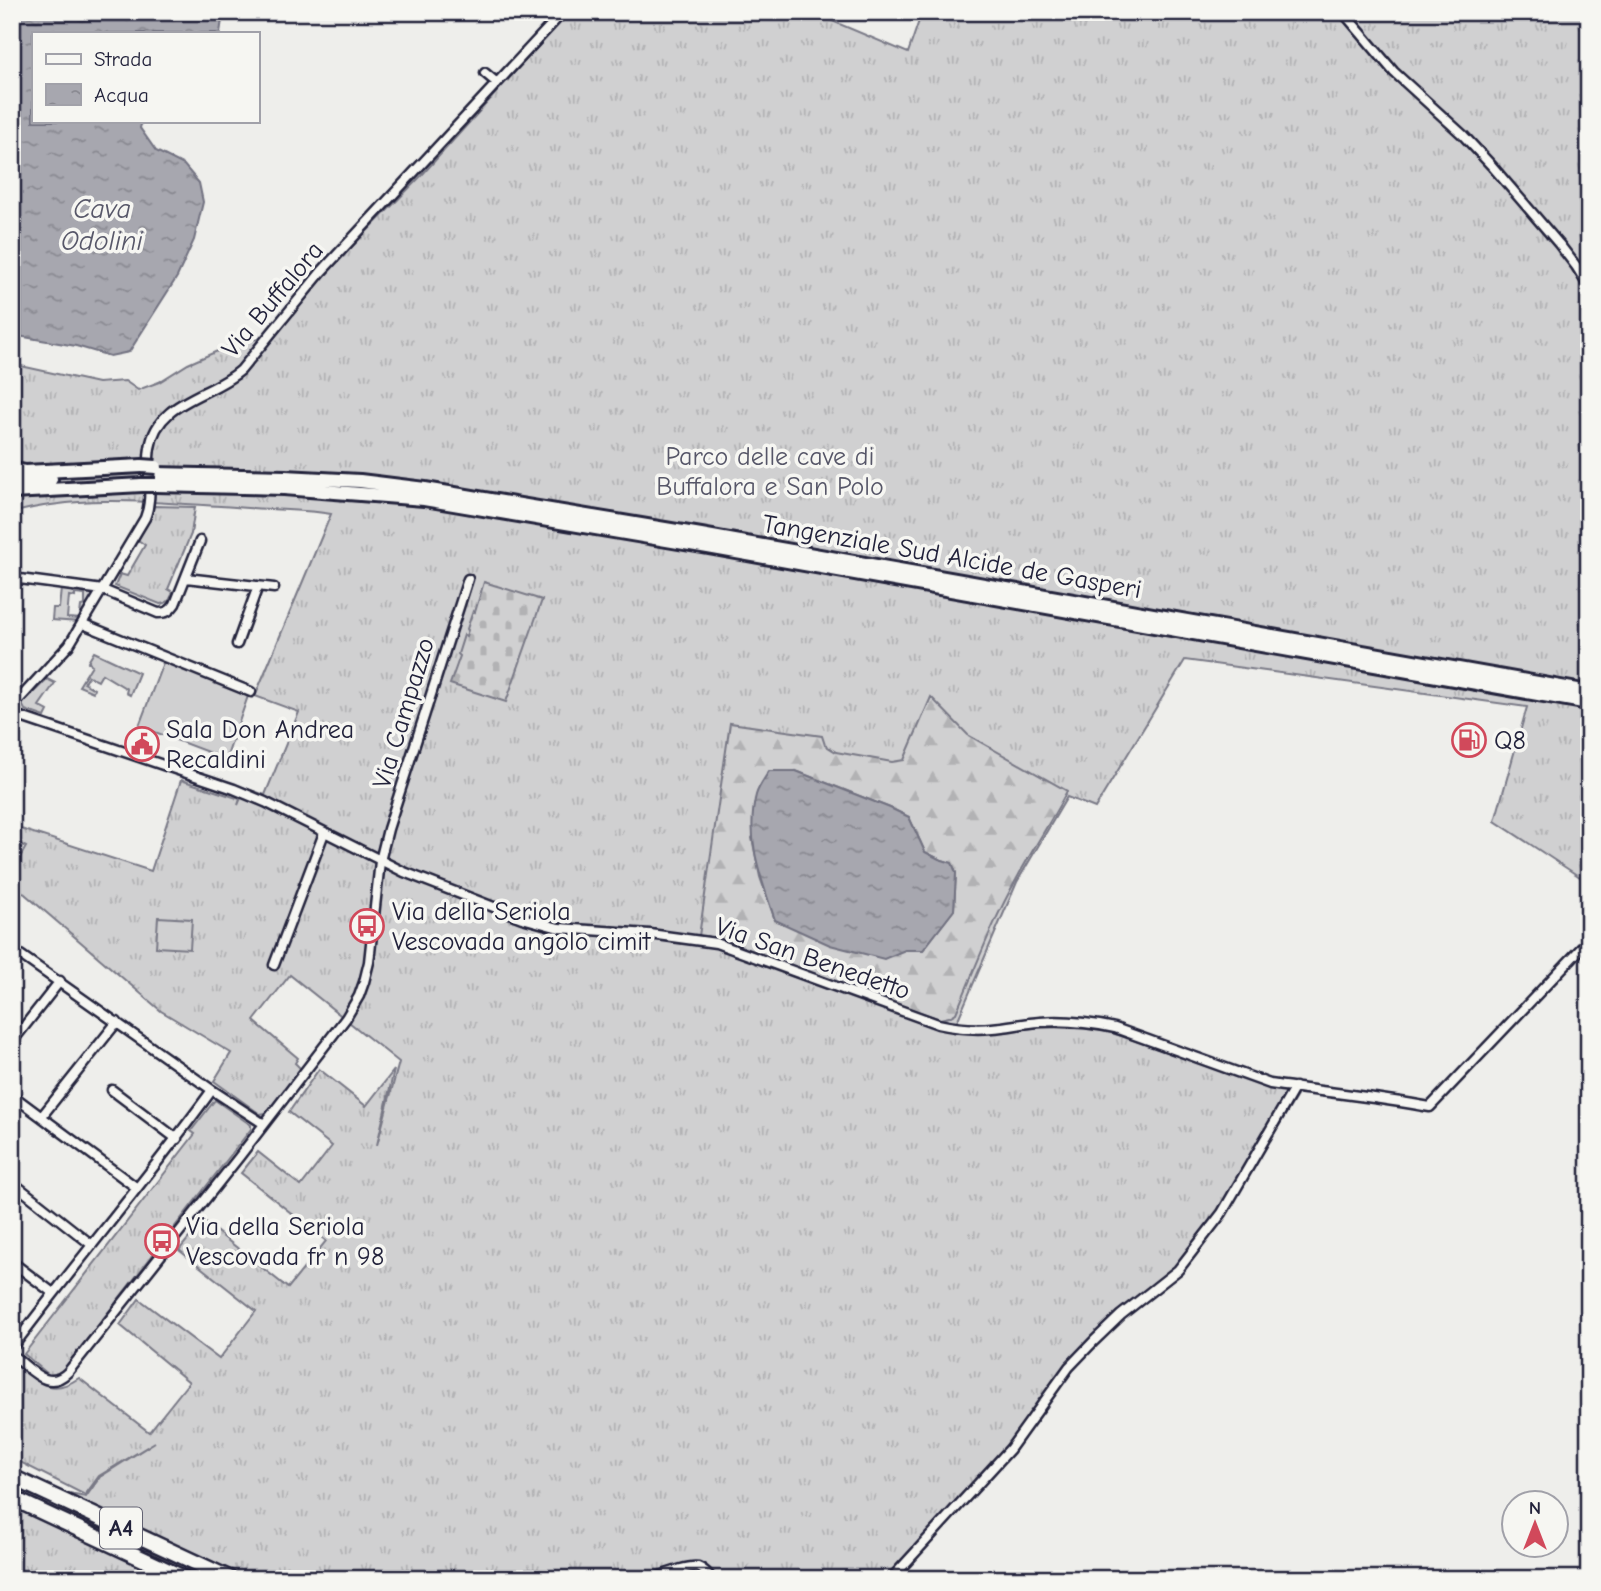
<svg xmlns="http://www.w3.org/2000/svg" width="1601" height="1591" font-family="'Comic Neue',sans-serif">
  <defs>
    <pattern id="grass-tufts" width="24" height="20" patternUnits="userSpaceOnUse" patternTransform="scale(1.75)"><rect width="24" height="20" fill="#d0d0d1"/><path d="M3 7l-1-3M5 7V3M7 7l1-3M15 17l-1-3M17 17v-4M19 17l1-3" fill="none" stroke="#b2b2b4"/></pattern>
    <pattern id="forest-firs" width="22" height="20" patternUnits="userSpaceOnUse" patternTransform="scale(1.75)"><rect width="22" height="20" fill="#d0d0d1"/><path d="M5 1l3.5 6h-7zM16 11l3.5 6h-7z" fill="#b2b2b4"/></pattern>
    <pattern id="cemetery-stones" width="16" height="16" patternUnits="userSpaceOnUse" patternTransform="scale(1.75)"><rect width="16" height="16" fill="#d0d0d1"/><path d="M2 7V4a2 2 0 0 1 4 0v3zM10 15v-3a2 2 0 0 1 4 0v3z" fill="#b2b2b4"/></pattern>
    <pattern id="water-ripples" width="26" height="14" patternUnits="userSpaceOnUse" patternTransform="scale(1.75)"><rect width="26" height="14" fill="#a7a7af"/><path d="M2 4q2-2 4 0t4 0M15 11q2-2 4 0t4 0" fill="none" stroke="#888890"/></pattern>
  </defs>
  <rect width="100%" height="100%" fill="#eeeeeb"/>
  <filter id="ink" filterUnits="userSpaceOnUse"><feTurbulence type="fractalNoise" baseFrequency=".0143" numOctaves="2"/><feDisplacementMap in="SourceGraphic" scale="14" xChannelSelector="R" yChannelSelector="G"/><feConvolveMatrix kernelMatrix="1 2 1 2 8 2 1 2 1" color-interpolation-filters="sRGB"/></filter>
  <g filter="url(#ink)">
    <path fill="url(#grass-tufts)" stroke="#797986" stroke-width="2" d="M 569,12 L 811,12 L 908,53 L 922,12 L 1589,12 L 1589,883 L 1495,821 L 1527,707 L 1185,660 L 1095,808 L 1067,797 L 1017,882 L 953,1031 L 966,1033 L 1046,1027 L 1096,1029 L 1122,1036 L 1223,1072 L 1298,1094 L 1227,1212 L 1183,1269 L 1172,1281 L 1102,1336 L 895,1579 L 702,1579 L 695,1576 L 688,1579 L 12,1579 L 12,1484 L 86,1497 L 100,1477 L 155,1442 L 99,1476 L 85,1495 L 12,1458 L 12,1373 L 18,1365 C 40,1384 52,1396 79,1378 L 149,1432 L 189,1382 L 120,1325 L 139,1299 L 219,1359 L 256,1311 L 179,1250 L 203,1221 L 288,1288 L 326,1241 L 241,1173 L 258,1152 L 301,1186 L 332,1146 L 289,1112 L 319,1069 L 366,1106 L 394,1070 L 377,1145 L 399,1062 L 290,975 L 254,1021 L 298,1058 L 295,1063 L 301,1069 L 266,1113 L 260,1114 L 214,1081 L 231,1053 L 161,1011 L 12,883 L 12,871 L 26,847 L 12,840 L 12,826 L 151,871 L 181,780 L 240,799 L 238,805 L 245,788 L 265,795 L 299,712 L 255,696 L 331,514 C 300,509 267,510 235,507 C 162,503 83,493 12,513 L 12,364 L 98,383 L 125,381 L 138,390 L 159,382 L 188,364 L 247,338 L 271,342 L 301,304 L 334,265 L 421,176 Z
      M 154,506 L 195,507 L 191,534 L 168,589 L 173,592 C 170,600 169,603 160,604 L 115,586 L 120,574 L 127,576 L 145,545 L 138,540 Z
      M 215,1100 L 251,1125 L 251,1129 L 60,1374 L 49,1375 L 24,1354 L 195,1134 L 191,1131 Z"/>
    <path fill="url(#forest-firs)" stroke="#797986" stroke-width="2" fill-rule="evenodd" d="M 931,697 L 968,735 L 1067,791 C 1051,822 1032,850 1016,880 C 992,922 975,969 956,1013 L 949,1017 L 940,1019 L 699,936 L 730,723 L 822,736 L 825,745 L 836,752 L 892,762 L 904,760 ZM 796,771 L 890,808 L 909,817 L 925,852 L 939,859 L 952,863 L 956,873 L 954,910 L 923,950 L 905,950 L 775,920 L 760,877 L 752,838 Z"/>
    <path fill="url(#cemetery-stones)" stroke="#797986" stroke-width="2" d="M 484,582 L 542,600 L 506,702 L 450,684 L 460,656 L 458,654 L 464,635 L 466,636 L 468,630 L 467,629 L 473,611 L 475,612 Z"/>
    <path fill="#d0d0d1" stroke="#797986" stroke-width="2" d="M 61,589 L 94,593 L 83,615 L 80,615 L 81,606 L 85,605 L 85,595 L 75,594 L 75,597 L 69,596 L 67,618 L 81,619 L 79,622 L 52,620 L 53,608 L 59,608 Z
      M 94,652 L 139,673 L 130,695 L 126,693 L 127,689 L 102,674 L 98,681 L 88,676 L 84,683 L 94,689 L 93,692 L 79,686 L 92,665 L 88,662 Z
      M 164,660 L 248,696 L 226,759 L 139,726 Z
      M 47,679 L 55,683 L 39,706 L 48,711 L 45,717 L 25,710 L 22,704 Z
      M 158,917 L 192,919 L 190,949 L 156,947 Z"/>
    <path fill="url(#water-ripples)" stroke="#727281" stroke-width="2" d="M 12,12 L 223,13 L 220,33 L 33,33 L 33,121 L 142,121 L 140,128 L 156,151 L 184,165 L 199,183 L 203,202 L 194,240 L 177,277 L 129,352 L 110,356 L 76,346 L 12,335 Z
      M 769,771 L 796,771 L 890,808 L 909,817 L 925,852 L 939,859 L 952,863 L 956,873 L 954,910 L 923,950 L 905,950 L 884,959 L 830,945 L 775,920 C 761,878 745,839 756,795 C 758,787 765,778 769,771 Z"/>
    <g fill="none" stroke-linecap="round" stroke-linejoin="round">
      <g stroke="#22223b" stroke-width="13">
        <path id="minor" d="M 1343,12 L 1394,72 L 1463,135 L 1492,166 L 1559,244 L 1576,266 L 1589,287
          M 485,73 L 497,83
          M 12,578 L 103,590 L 158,613 C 167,613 170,611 175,604 L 200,541
          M 186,578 L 274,588
          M 83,624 L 251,692
          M 237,644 L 258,586
          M 12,707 L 69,645 L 145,518 C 154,496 146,471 150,448 C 157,400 211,397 241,370 L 322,271 L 563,12
          M 12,714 L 234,789 L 265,802 L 404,872 L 522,918 L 559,928 L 650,934 L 716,943 L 938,1024 C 956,1028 973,1030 992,1028 C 1008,1027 1024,1023 1040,1022 C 1065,1020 1091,1023 1115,1028 L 1270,1084 C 1323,1092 1377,1097 1430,1107 L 1589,940
          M 12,949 L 212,1090 L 264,1124
          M 274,965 L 324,833
          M 12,1042 L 60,981
          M 112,1090 L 177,1139
          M 12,1095 L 137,1188
          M 42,1116 L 117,1022
          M 12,1182 L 92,1245
          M 12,1262 L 53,1293
          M 12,1348 C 77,1261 148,1178 212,1090
          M 12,1355 C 31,1368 47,1393 68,1372 L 239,1157 L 346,1018 L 359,996 L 364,982 L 369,962 L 380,861 L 388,829 L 468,579
          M 652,1579 C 664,1575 687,1565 698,1567 C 704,1569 708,1574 712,1579
          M 891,1579 L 1010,1449 L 1069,1367 L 1094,1341 L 1121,1315 L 1178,1270 L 1222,1213 L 1295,1087"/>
      </g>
      <g stroke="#22223b" stroke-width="18">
        <path id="trunk" d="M 12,469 L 25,472 L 142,466
          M 156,474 L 285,477 L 360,481 L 425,489 L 701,535 L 1589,692
          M 12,481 L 51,479
          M 156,485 L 284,488 L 424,499 L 708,547 L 1589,703
          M 12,492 L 142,485"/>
      </g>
      <g stroke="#22223b" stroke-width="19">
        <path id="motorway" d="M 12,1477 L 231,1579
          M 12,1498 L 186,1579"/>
      </g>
      <use href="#minor" stroke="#f6f6f2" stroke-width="8"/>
      <use href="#trunk" stroke="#f6f6f2" stroke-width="12"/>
      <use href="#motorway" stroke="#f6f6f2" stroke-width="14"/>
      <g stroke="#22223b" stroke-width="18" stroke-linecap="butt">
        <path id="trunk-bridge" d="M 142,466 L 156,467
          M 142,485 L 156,485"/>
      </g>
      <use href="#trunk-bridge" stroke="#f6f6f2" stroke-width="12"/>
    </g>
  </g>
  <defs>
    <g id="fuel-ring" transform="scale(1.75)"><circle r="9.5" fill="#f6f6f2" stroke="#d1495b" stroke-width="1.5"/><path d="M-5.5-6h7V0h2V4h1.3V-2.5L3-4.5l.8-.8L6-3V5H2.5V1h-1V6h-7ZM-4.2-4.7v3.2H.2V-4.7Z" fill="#d1495b"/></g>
    <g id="civic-ring" transform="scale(1.75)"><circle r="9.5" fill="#f6f6f2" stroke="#d1495b" stroke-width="1.5"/><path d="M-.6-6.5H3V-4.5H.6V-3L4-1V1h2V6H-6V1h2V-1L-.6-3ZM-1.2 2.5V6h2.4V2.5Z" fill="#d1495b"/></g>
    <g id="bus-ring" transform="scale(1.75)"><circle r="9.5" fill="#f6f6f2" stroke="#d1495b" stroke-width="1.5"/><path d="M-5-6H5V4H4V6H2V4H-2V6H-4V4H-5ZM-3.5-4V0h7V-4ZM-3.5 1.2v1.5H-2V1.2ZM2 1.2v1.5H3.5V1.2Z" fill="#d1495b"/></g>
  </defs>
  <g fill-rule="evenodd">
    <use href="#fuel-ring" x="1469" y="740"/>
    <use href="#civic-ring" x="142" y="744"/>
    <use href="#bus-ring" x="367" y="926"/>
    <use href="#bus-ring" x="162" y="1241"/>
  </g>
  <g text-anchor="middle" stroke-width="7" stroke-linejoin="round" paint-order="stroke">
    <rect fill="#f6f6f2" stroke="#626272" stroke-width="2" x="100" y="1507.5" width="42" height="41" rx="5"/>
    <g font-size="24" font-weight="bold" fill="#22223b">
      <text x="121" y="1536">A4</text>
    </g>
    <g font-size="26" fill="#22223b" stroke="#f6f6f2">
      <text transform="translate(272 299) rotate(-50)" y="9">Via Buffalora</text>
      <text transform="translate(952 556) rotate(10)" y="9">Tangenziale Sud Alcide de Gasperi</text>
      <text transform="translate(403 713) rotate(-73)" y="9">Via Campazzo</text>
      <text transform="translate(813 958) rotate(19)" y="9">Via San Benedetto</text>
    </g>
    <g font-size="26" fill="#565668" stroke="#f6f6f2">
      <text x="770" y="465">Parco delle cave di<tspan x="770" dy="30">Buffalora e San Polo</tspan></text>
    </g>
    <g font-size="26" fill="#22223b" stroke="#f6f6f2" text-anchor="start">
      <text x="166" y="738">Sala Don Andrea<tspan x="166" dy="30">Recaldini</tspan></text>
      <text x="1494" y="749">Q8</text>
      <text x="392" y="920">Via della Seriola<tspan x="392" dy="30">Vescovada angolo cimit</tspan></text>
      <text x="186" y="1235">Via della Seriola<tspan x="186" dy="30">Vescovada fr n 98</tspan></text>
    </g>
    <g font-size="28" font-style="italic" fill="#575769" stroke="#f6f6f2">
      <text x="102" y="218">Cava<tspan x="102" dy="32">Odolini</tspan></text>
    </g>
  </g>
  <rect width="1601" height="1591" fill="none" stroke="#f6f6f2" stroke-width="42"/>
  <rect x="21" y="21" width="1559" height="1549" fill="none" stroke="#22223b" stroke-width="2.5" filter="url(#ink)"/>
  <rect x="32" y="32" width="228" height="91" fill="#f6f6f2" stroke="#a1a1a9" stroke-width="2"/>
  <rect x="46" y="54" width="35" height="10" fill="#f6f6f2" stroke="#a1a1a9" stroke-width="2"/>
  <text x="94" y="66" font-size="21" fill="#22223b">Strada</text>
  <rect x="46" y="84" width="35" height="21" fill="url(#water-ripples)" stroke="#a1a1a9" stroke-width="2"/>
  <text x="94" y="102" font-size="21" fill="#22223b">Acqua</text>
  <g transform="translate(1535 1524)"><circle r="33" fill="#f6f6f2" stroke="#a1a1a9" stroke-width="2"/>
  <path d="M0-5L12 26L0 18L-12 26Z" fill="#d1495b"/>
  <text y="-10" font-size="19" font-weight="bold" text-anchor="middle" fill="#22223b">N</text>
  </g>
</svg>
